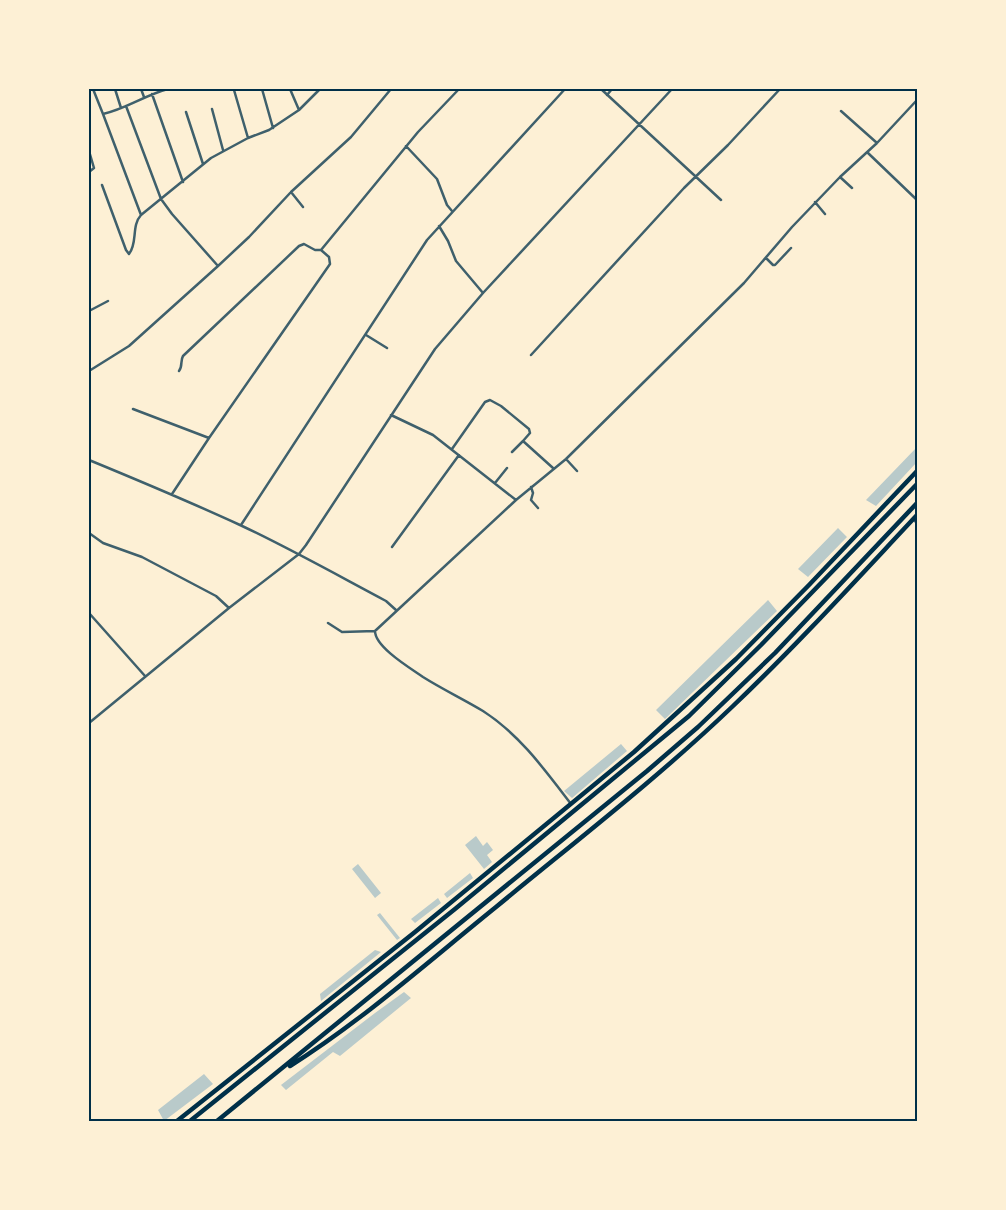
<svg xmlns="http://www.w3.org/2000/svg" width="1006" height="1210" font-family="'Archivo Narrow',sans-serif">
  <rect width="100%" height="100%" fill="#fdf0d5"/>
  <path fill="#b9caca" d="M 917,447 L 917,462 L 876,506 L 866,500 Z
    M 838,528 L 847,537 L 808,577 L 798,569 Z
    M 768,600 L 777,611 L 665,719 L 656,710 Z
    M 621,744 L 627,751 L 572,798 L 564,791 Z
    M 476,836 L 483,846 L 487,842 L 493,850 L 487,855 L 492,862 L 484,869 L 465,845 Z
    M 358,864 L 381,893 L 375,898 L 352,869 Z
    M 470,873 L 473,878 L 447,898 L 444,894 Z
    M 438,898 L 441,903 L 415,923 L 411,919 Z
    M 380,913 L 400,938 L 397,940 L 377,915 Z
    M 375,950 L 381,952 L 321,1001 L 320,994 Z
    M 404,992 L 411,998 L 340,1056 L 333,1052 L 286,1090 L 281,1085 L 375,1013 Z
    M 204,1074 L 213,1084 L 164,1121 L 158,1110 Z"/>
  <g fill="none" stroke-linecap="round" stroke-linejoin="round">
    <path stroke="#3f606c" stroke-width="2.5" d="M 93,89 L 103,114 C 126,109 145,95 168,89
      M 115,89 L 121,108
      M 141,89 L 144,97
      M 262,89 L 273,128
      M 290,89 L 299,110
      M 601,89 L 721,200
      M 234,90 L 248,138
      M 152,94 L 183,182
      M 607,95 L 612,89
      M 126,106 L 161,199 L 172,214 L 218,266
      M 212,109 L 223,150
      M 841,111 L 877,143
      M 186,112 L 203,164
      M 103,114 L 141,215
      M 406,146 L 437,179 L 447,205 L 452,211
      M 89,151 L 94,168 L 89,172
      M 868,153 L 917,200
      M 840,177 L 852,188
      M 102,185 L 126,250 L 129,254 C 138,243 131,226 141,215 L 211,158 L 248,138 L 269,130 L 299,110 L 320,89
      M 291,192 L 303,207
      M 815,202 L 825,214
      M 439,226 L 448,241 L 456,261 L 483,293
      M 766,258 L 773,265 L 775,265 L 791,248
      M 89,311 L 108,301
      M 366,335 L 387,348
      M 531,355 L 684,188 L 728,145 L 780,89
      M 89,371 L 129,346 L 218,266 L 249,237 L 291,192 L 351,137 L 391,89
      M 179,371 C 183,366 180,361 183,356 L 299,246 L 304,244 L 315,250 L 321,250
      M 133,409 L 209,438
      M 391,415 L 433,435 L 516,500
      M 452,449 L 485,402 L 490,400 L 501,406 L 529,429 L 530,433 L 523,441 L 553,468
      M 512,452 L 523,441
      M 566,459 L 577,471
      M 89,460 C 140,481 190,502 240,525 C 289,548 337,575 386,601 L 396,610
      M 495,483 L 507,468
      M 531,487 L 533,493 L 531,500 L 538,508
      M 172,494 L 209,438 L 330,264 L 329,257 L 321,250 L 418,132 L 459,89
      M 913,519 L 917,523
      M 241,525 L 427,240 L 565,89
      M 89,533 L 103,543 L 142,557 L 216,596 L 229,608
      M 392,547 L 459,455
      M 89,613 L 145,676
      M 328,623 L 342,632 L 375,631
      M 89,723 L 229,608 L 299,554 L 306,545 L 435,349 L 483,293 L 672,89
      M 571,804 C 545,770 519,734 483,711 C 463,699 442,689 423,677 C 410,668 375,647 375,631 L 516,500 L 566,459 L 744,283 L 792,227 L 840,177 L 877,143 L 917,100"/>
    <path stroke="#003049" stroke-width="4.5" d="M 290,1066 C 363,1020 429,961 496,907 C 576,841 659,777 733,706 C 797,645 857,579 917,515
      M 177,1121 L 415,932 L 634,752 L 736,659 L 809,585 L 917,471
      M 190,1121 L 455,909 L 689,716 L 761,645 L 917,484
      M 217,1121 L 647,771 L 698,727 L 775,653 L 917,503"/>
  </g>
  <rect width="1006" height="1210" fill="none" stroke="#fdf0d5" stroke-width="180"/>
  <rect x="90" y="90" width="826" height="1030" fill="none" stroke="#003049" stroke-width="2"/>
</svg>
